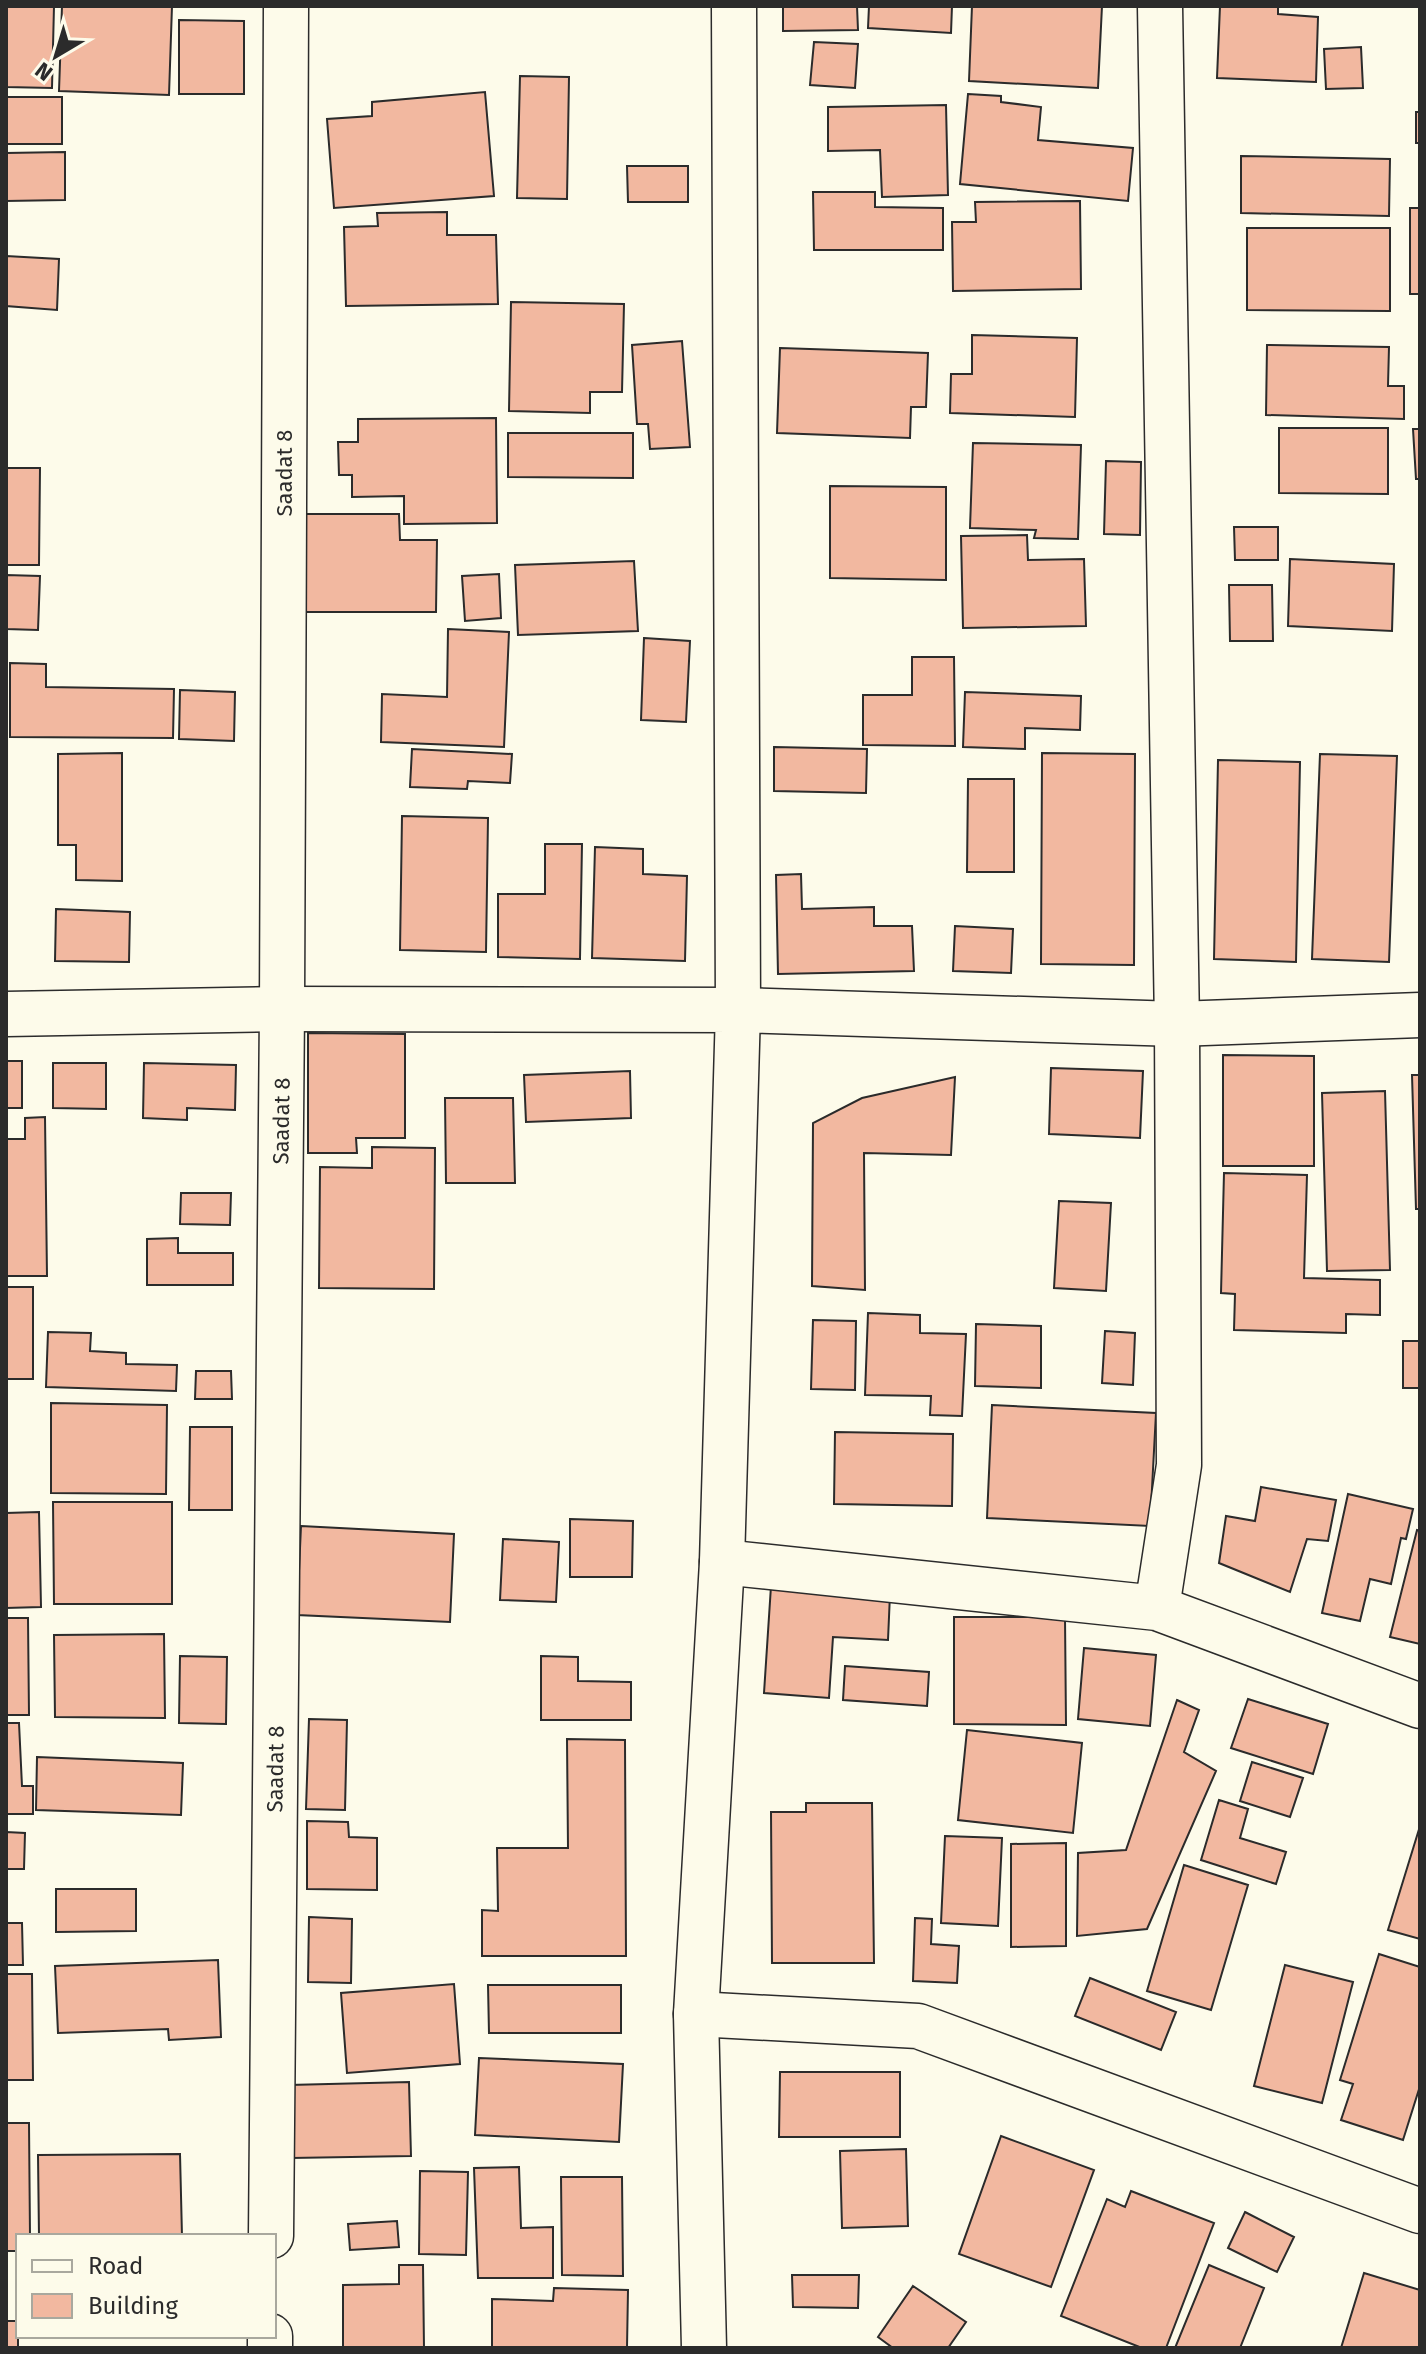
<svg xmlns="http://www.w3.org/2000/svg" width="1426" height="2354" font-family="'Fira Sans',sans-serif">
  <rect width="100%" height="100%" fill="#fdfbea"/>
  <path fill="#f2b8a0" stroke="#2b2b2b" stroke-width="2" d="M 6,6 L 54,6 L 52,88 L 6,87 Z
    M 62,6 L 172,6 L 169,95 L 59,91 Z
    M 783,6 L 857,6 L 858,30 L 783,31 Z
    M 869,6 L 952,6 L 951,33 L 868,28 Z
    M 972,6 L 1102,6 L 1098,88 L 969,81 Z
    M 1220,6 L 1278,6 L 1278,14 L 1318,17 L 1316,82 L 1217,78 Z
    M 179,20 L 244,21 L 244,94 L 179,94 Z
    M 814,42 L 858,44 L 855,88 L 810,85 Z
    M 1361,47 L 1363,88 L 1326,89 L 1324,49 Z
    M 520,76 L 569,77 L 567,199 L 517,198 Z
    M 485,92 L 494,196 L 334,208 L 327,119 L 372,116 L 372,102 Z
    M 968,94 L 1001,96 L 1001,102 L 1041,107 L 1038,140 L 1133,148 L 1128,201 L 960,184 Z
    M 6,97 L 62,97 L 62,144 L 6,144 Z
    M 946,105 L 948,195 L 882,197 L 880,150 L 828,151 L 828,107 Z
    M 1416,112 L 1420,112 L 1420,143 L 1416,143 Z
    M 65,152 L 65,200 L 6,201 L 6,153 Z
    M 1241,156 L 1390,159 L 1389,216 L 1241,213 Z
    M 627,166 L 688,166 L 688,202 L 628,202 Z
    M 813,192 L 875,192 L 875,207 L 943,208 L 943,250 L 814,250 Z
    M 1080,201 L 1081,289 L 953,291 L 952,222 L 976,222 L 975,202 Z
    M 1410,208 L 1420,208 L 1420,294 L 1410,294 Z
    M 447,212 L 447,235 L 496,235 L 498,304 L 346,306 L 344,227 L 378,226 L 377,213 Z
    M 1247,228 L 1390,228 L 1390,311 L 1247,310 Z
    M 6,256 L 59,259 L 57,310 L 6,306 Z
    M 511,302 L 624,304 L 622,392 L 590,392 L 590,413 L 509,411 Z
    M 972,335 L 1077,338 L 1075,417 L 950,413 L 951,374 L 972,374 Z
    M 682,341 L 690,447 L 650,449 L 648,424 L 637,424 L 632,345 Z
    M 1267,345 L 1389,347 L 1388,386 L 1404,386 L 1404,419 L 1266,415 Z
    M 780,348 L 928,353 L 926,407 L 911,407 L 910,438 L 777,433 Z
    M 496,418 L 497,523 L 404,524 L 404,496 L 352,497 L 352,475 L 339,475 L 338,442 L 358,442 L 358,419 Z
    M 1279,428 L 1388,428 L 1388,494 L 1279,493 Z
    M 1413,429 L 1420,429 L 1420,479 L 1416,479 Z
    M 508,433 L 633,433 L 633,478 L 508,477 Z
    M 973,443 L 1081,445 L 1078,539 L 1034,538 L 1036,530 L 970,528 Z
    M 1106,461 L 1141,462 L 1140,535 L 1104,534 Z
    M 6,468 L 40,468 L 39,565 L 6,565 Z
    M 830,486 L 946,487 L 946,580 L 830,578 Z
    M 302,514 L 399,514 L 400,540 L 437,540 L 436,612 L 302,612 Z
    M 1234,527 L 1278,527 L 1278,560 L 1235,560 Z
    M 1027,535 L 1028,560 L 1084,559 L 1086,626 L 963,628 L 961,536 Z
    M 1290,559 L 1394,564 L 1392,631 L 1288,626 Z
    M 634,561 L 638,631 L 518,635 L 515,565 Z
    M 499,574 L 501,618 L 465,621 L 462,576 Z
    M 6,575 L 40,576 L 38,630 L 6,629 Z
    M 1229,585 L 1272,585 L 1273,641 L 1230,641 Z
    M 448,629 L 509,632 L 504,747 L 381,742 L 382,694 L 447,697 Z
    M 644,638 L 690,641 L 686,722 L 641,720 Z
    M 912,657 L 954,657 L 955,746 L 863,745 L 863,695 L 912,695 Z
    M 10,663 L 46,664 L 46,687 L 174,689 L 173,738 L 10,737 Z
    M 180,690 L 235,692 L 234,741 L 179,739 Z
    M 965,692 L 1081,696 L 1080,730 L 1025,728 L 1025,749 L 963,747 Z
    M 774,747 L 867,749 L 866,793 L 774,791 Z
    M 412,749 L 512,754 L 510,783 L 468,781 L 467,789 L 410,787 Z
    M 122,753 L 122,881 L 76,880 L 76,845 L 58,845 L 58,754 Z
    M 1042,753 L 1135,754 L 1134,965 L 1041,964 Z
    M 1320,754 L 1397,756 L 1389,962 L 1312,959 Z
    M 1218,760 L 1300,762 L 1296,962 L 1214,959 Z
    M 968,779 L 1014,779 L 1014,872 L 967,872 Z
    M 402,816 L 488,818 L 486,952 L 400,950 Z
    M 545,844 L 582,844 L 580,959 L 498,957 L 498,894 L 545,894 Z
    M 595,847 L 643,849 L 643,874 L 687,876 L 685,961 L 592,958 Z
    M 801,874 L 802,909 L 874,907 L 874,926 L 912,926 L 914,971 L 778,974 L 776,875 Z
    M 56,909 L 130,912 L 129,962 L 55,961 Z
    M 955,926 L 1013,929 L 1011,973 L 953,971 Z
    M 308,1033 L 405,1034 L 405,1138 L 356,1138 L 357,1153 L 308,1153 Z
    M 1223,1055 L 1314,1056 L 1314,1166 L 1223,1166 Z
    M 6,1061 L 22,1061 L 22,1108 L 6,1108 Z
    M 53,1063 L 106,1063 L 106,1109 L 53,1108 Z
    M 144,1063 L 236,1065 L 235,1110 L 187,1108 L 187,1120 L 143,1118 Z
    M 1051,1068 L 1143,1071 L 1140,1138 L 1049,1134 Z
    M 630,1071 L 631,1118 L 526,1122 L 524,1075 Z
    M 1412,1075 L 1420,1075 L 1420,1209 L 1416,1209 Z
    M 955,1077 L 951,1155 L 864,1153 L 865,1290 L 812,1286 L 813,1123 L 862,1098 Z
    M 1385,1091 L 1390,1270 L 1327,1271 L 1322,1093 Z
    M 445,1098 L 513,1098 L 515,1183 L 446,1183 Z
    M 45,1117 L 47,1276 L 6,1276 L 6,1139 L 25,1139 L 25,1118 Z
    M 372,1147 L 435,1148 L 434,1289 L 319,1288 L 320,1167 L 372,1168 Z
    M 1224,1173 L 1307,1175 L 1304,1278 L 1380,1280 L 1380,1315 L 1346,1314 L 1346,1333 L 1234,1330 L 1235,1294 L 1221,1293 Z
    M 181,1193 L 231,1193 L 230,1225 L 180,1224 Z
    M 1059,1201 L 1111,1203 L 1106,1291 L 1054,1288 Z
    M 178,1238 L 178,1253 L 233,1253 L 233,1285 L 147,1285 L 147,1239 Z
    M 6,1287 L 33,1287 L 33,1379 L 6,1379 Z
    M 868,1313 L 920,1315 L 920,1333 L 966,1334 L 962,1416 L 930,1415 L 931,1396 L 865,1395 Z
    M 813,1320 L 856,1321 L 855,1390 L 811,1389 Z
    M 976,1324 L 1041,1326 L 1041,1388 L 975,1386 Z
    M 1105,1331 L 1135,1333 L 1133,1385 L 1102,1383 Z
    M 48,1332 L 91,1333 L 90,1351 L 126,1353 L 126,1364 L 177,1365 L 176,1391 L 46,1387 Z
    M 1403,1341 L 1420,1341 L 1420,1388 L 1403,1388 Z
    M 196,1371 L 231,1371 L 232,1399 L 195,1399 Z
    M 51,1403 L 167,1405 L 166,1494 L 51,1493 Z
    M 992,1405 L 1156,1413 L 1150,1526 L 987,1518 Z
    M 190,1427 L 232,1427 L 232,1510 L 189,1510 Z
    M 835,1432 L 953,1434 L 952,1506 L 834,1504 Z
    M 1261,1487 L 1336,1500 L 1328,1541 L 1307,1539 L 1290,1592 L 1219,1563 L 1226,1516 L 1255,1521 Z
    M 1348,1494 L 1413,1509 L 1406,1539 L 1401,1538 L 1391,1584 L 1370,1579 L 1360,1621 L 1322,1613 Z
    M 53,1502 L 172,1502 L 172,1604 L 54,1604 Z
    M 39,1512 L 41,1607 L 6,1608 L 6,1513 Z
    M 570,1519 L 633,1521 L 632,1577 L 570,1577 Z
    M 301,1526 L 454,1534 L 450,1622 L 297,1615 Z
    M 1417,1530 L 1420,1531 L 1420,1644 L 1390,1637 Z
    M 503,1539 L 559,1542 L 556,1602 L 500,1600 Z
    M 771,1586 L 890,1594 L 888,1640 L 833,1637 L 829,1698 L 764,1693 Z
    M 954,1617 L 1065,1617 L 1066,1725 L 954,1724 Z
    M 6,1618 L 28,1618 L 29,1715 L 6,1715 Z
    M 164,1634 L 165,1718 L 55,1717 L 54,1635 Z
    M 1084,1648 L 1156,1655 L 1150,1726 L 1078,1719 Z
    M 180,1656 L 227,1657 L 226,1724 L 179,1723 Z
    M 541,1656 L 578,1657 L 578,1681 L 631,1682 L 631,1720 L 541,1720 Z
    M 845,1666 L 929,1672 L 927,1706 L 843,1700 Z
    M 1248,1699 L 1328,1724 L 1313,1774 L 1231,1748 Z
    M 1177,1700 L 1199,1710 L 1184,1752 L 1216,1771 L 1147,1929 L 1077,1936 L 1078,1853 L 1126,1850 Z
    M 309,1719 L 347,1720 L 345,1810 L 306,1809 Z
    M 6,1723 L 19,1723 L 22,1786 L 33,1786 L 33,1814 L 6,1814 Z
    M 967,1730 L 1082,1743 L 1073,1833 L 958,1820 Z
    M 567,1739 L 625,1740 L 626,1956 L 482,1956 L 482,1910 L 498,1911 L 497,1848 L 568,1848 Z
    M 37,1757 L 183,1763 L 181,1815 L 36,1810 Z
    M 1252,1762 L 1303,1778 L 1290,1817 L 1240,1801 Z
    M 1219,1800 L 1248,1809 L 1240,1838 L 1286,1852 L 1276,1884 L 1201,1860 Z
    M 806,1803 L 872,1803 L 874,1963 L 772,1963 L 771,1812 L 806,1812 Z
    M 307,1821 L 348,1822 L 349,1837 L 377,1838 L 377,1890 L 307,1889 Z
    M 1420,1826 L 1420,1939 L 1388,1930 Z
    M 6,1832 L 25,1833 L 24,1869 L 6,1869 Z
    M 945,1836 L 1002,1838 L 998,1926 L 941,1923 Z
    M 1066,1843 L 1066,1946 L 1011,1947 L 1011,1844 Z
    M 1184,1865 L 1248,1885 L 1211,2010 L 1147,1991 Z
    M 56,1889 L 136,1889 L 136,1931 L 56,1932 Z
    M 309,1917 L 352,1919 L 351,1983 L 308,1982 Z
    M 915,1918 L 932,1919 L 931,1944 L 959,1946 L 957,1983 L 913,1981 Z
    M 6,1923 L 22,1923 L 23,1965 L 6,1965 Z
    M 1379,1954 L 1420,1967 L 1420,2086 L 1403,2140 L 1341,2120 L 1353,2084 L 1340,2080 Z
    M 218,1960 L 221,2037 L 169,2040 L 168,2029 L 58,2033 L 55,1966 Z
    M 1285,1965 L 1353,1982 L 1322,2103 L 1254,2086 Z
    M 6,1974 L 32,1974 L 33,2080 L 6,2080 Z
    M 1090,1978 L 1176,2012 L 1161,2050 L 1075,2016 Z
    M 454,1984 L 460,2064 L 347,2073 L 341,1993 Z
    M 488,1985 L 621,1985 L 621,2033 L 489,2033 Z
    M 479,2058 L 623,2064 L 619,2142 L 475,2135 Z
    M 780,2072 L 900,2072 L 900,2137 L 779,2137 Z
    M 409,2082 L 411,2156 L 291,2158 L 289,2085 Z
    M 6,2123 L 29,2123 L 30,2236 L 18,2236 L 18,2251 L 6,2251 Z
    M 1001,2136 L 1094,2170 L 1051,2287 L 959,2254 Z
    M 906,2149 L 908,2226 L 842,2228 L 840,2151 Z
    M 180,2154 L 182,2236 L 39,2236 L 38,2155 Z
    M 519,2167 L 521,2228 L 553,2227 L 553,2278 L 478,2278 L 474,2168 Z
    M 420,2171 L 468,2172 L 466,2255 L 419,2254 Z
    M 561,2177 L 622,2177 L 623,2276 L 562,2275 Z
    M 1131,2191 L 1214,2223 L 1166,2348 L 1142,2348 L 1061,2316 L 1107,2199 L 1125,2207 Z
    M 1245,2212 L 1294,2237 L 1277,2272 L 1228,2248 Z
    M 397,2221 L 399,2247 L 350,2250 L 348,2224 Z
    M 399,2265 L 423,2265 L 424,2348 L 343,2348 L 343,2285 L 399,2284 Z
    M 1209,2265 L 1264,2288 L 1240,2348 L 1175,2348 Z
    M 1364,2273 L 1420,2290 L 1420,2348 L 1341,2348 Z
    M 792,2275 L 859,2275 L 858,2308 L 793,2307 Z
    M 913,2286 L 966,2322 L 948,2348 L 893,2348 L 878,2337 Z
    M 554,2288 L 628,2290 L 627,2348 L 492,2348 L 492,2299 L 553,2301 Z
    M 6,2321 L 18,2321 L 18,2348 L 6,2348 Z"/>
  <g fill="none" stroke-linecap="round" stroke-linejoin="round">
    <g stroke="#2b2b2b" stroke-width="47">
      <path id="street" d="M 734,6 L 738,1010
        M 722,1562 L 1157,1608 L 1420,1706
        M 1157,1608 L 1179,1465 L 1177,1024 L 1160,6
        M 696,2014 L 918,2026 L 1420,2211
        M 271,2236 L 282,1009 L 286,6
        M 270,2348 L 270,2336"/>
    </g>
    <g stroke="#2b2b2b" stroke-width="47">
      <path id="secondary" d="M 6,1014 L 282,1009 L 738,1010
        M 704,2348 L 696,2014 L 722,1562 L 738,1010 L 1177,1024 L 1420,1015"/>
    </g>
    <use href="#street" stroke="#fdfbea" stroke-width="44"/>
    <use href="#secondary" stroke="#fdfbea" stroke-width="44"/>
  </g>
  <g text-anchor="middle" stroke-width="6" stroke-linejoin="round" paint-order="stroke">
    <g font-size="22" fill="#2b2b2b" stroke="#fdfbea">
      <text transform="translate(284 473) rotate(-90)" y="8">Saadat 8</text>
      <text transform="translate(281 1121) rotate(-89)" y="8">Saadat 8</text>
      <text transform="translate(275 1769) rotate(-89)" y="8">Saadat 8</text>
    </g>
  </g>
  <rect width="1426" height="2354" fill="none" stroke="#2b2b2b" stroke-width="16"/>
  <rect x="16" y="2234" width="260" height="104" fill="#fdfbea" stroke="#a9a89e" stroke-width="2"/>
  <rect x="32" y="2260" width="40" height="12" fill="#fdfbea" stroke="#a9a89e" stroke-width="2"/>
  <text x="88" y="2274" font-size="24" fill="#2b2b2b">Road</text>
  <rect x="32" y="2294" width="40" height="24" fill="#f2b8a0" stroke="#a9a89e" stroke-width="2"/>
  <text x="88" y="2314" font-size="24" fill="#2b2b2b">Building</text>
  <g transform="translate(56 56) rotate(218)" stroke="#fdfbea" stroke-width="6" paint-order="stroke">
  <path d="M0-6L14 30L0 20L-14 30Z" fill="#2b2b2b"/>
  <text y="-12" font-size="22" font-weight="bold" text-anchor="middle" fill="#2b2b2b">N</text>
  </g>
</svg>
